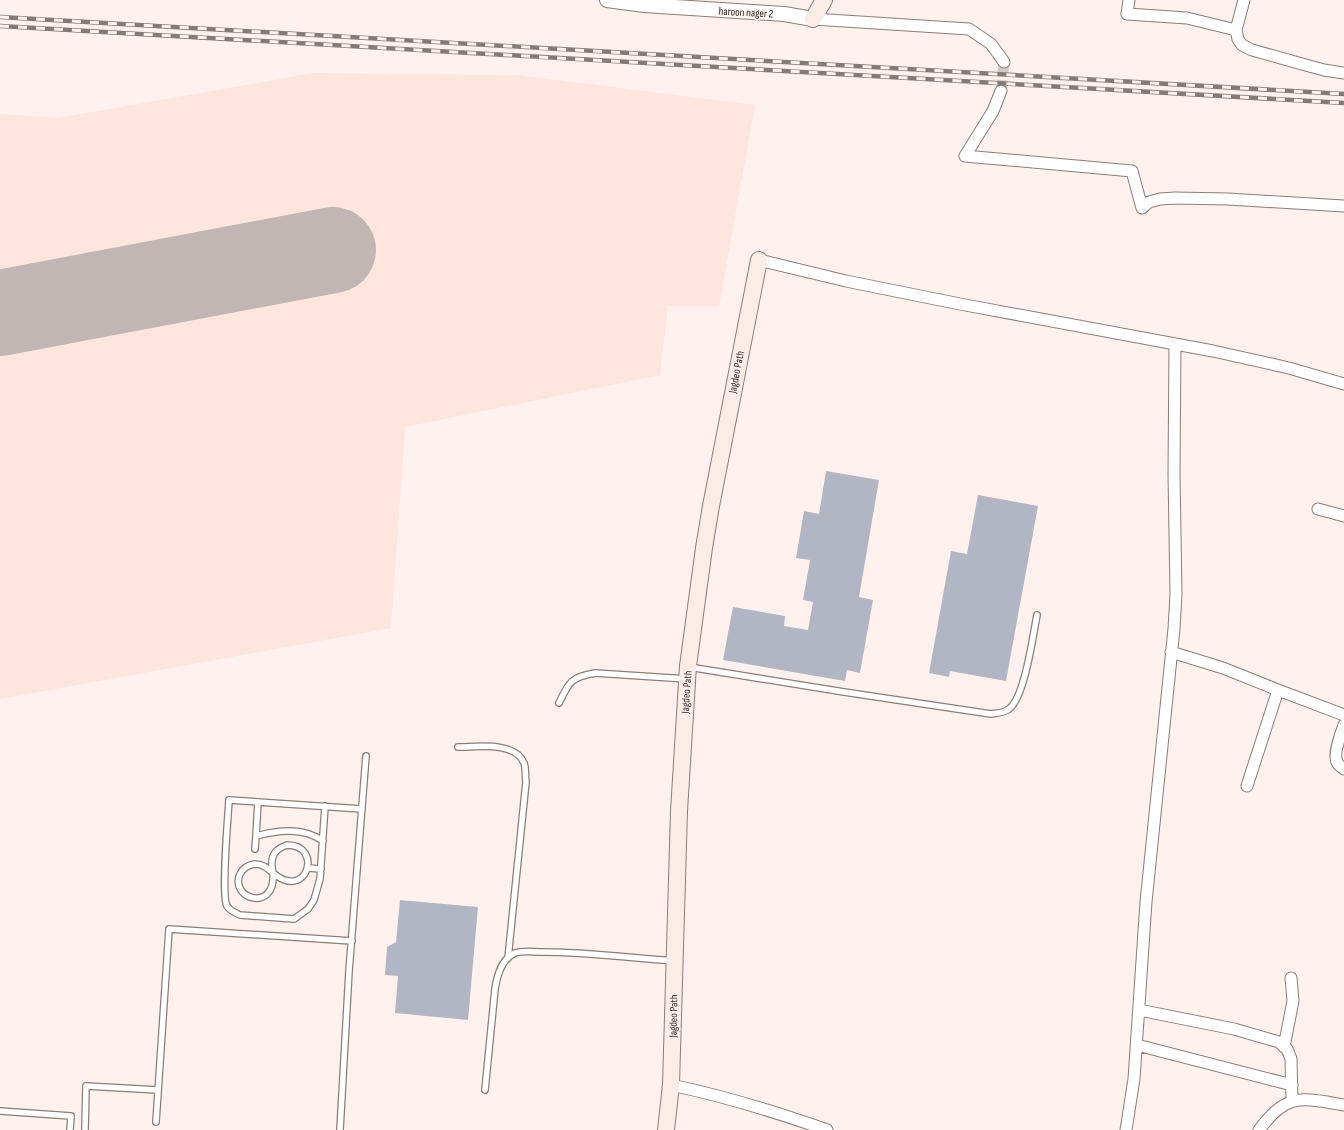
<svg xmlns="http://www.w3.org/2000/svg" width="1344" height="1130" font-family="'Sofia Sans Condensed',sans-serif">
  <rect width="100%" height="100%" fill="#fff2ee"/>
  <path fill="#fee5dd" d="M 314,73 L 518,75 L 755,105 L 719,306 L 668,306 L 660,375 L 405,427 L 391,628 L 0,699 L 0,114 L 58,118 Z"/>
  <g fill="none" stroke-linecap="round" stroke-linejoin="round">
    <path stroke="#c2b6b3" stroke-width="86" d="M 0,313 L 333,250"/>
  </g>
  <path fill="#b2b5c3" d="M 826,471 L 879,480 L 859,597 L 873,600 L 860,673 L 847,670 L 845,681 L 723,660 L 733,607 L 785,616 L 784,626 L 808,630 L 813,602 L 803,600 L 810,560 L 796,558 L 804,511 L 819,514 Z
    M 978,495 L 1038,506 L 1006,681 L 950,671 L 949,677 L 929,673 L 951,551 L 967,554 Z
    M 400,900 L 478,907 L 468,1020 L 395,1013 L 398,976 L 385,975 L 387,947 L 396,942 Z"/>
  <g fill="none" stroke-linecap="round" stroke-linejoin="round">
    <path stroke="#d5cac6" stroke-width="11" stroke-dasharray="11 5.5" stroke-linecap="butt" d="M 1001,91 L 1004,62"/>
    <g stroke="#8b7d78" stroke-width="8">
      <path id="service" d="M 689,667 L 844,692 L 991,714 C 998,713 1004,713 1009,709 C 1025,697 1033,635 1037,615
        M 559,703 C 569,682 571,677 595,673 L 687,679
        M 458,747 C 477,747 515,741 524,763 C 526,768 525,776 526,782 L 508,958
        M 325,806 L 320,879 L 314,900 L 308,909 L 294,919 L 240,915 C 236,913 230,911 227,906 C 221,896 228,817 229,800 L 362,809
        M 256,836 L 258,802
        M 287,845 C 324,845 307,902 273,873 C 270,859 272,850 287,845 Z
        M 255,849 L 256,836 C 279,830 303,827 323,841
        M 255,864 C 263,864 267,868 273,873 C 276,913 229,899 240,874 C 243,868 248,865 255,864 Z
        M 308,868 L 321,869
        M 485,1090 L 495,989 C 497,976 501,959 515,953 C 523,950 534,952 542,952 C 586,952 630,958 674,961
        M 0,1111 L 71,1116 L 70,1130
        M 156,1122 L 169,929 L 352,941
        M 85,1130 L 86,1086 L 158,1090
        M 340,1130 L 349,971 L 366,756"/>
    </g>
    <g stroke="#8b7d78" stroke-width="13">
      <path id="minor" d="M 1129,0 L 1127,14 L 1187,18 L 1236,30
        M 1244,0 L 1236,30 L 1238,39 L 1242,45 L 1252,50 L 1302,64 L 1324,70 L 1344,73
        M 813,19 L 969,29 L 991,44 L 1004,62
        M 1001,91 L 993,111 L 965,156 L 1132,171 L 1142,208 L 1149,202 L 1160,199 L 1175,198 L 1228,199 L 1344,206
        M 759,260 L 846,281 L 960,304 L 1213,351 L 1289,368 L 1344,384
        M 1318,509 L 1344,516
        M 1171,652 L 1223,668 L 1278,690 L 1344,715
        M 1344,725 C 1341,733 1333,754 1337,762 C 1338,765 1341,767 1344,769
        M 1247,786 L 1278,690
        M 1139,1010 L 1234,1029 L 1279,1042 L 1287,1049 L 1291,1059 L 1292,1101
        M 1137,1045 L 1292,1085
        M 1284,1047 L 1293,1001 L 1291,978
        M 671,1085 C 724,1096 776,1112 827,1130
        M 1126,1130 L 1134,1079 L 1146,902 L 1174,629 L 1176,594 L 1174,474 L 1175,344
        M 1259,1130 C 1287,1092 1301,1098 1344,1105"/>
    </g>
    <g stroke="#8b7d78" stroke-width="16">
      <path id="tertiary" d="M 607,0 L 644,5 L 784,14 L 813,19"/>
    </g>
    <g stroke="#8b7d78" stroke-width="18">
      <path id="secondary" d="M 813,19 L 824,0
        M 666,1130 L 671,1085 L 679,811 L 688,666 L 704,548 L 711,506 L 759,260"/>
    </g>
    <use href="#service" stroke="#fff" stroke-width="5.5"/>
    <use href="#minor" stroke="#fff" stroke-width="11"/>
    <use href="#tertiary" stroke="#fff" stroke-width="14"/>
    <use href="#secondary" stroke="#fcece6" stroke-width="16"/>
    <g stroke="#847b78" stroke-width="4.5">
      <path id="rail" d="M 0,17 L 1344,94
        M 0,26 L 1344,103"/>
    </g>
    <use href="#rail" stroke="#fff2ee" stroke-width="3" stroke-dasharray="9" stroke-linecap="butt"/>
  </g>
  <g text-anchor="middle" stroke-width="3" stroke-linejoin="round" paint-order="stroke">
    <g font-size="11" fill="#2f2927" stroke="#fff2ee">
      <text transform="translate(746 12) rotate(3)" y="4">haroon nager 2</text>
      <text transform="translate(736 372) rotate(-79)" y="4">Jagdeo Path</text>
      <text transform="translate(686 692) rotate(-86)" y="4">Jagdeo Path</text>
      <text transform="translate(673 1016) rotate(-89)" y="4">Jagdeo Path</text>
    </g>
  </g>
</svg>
